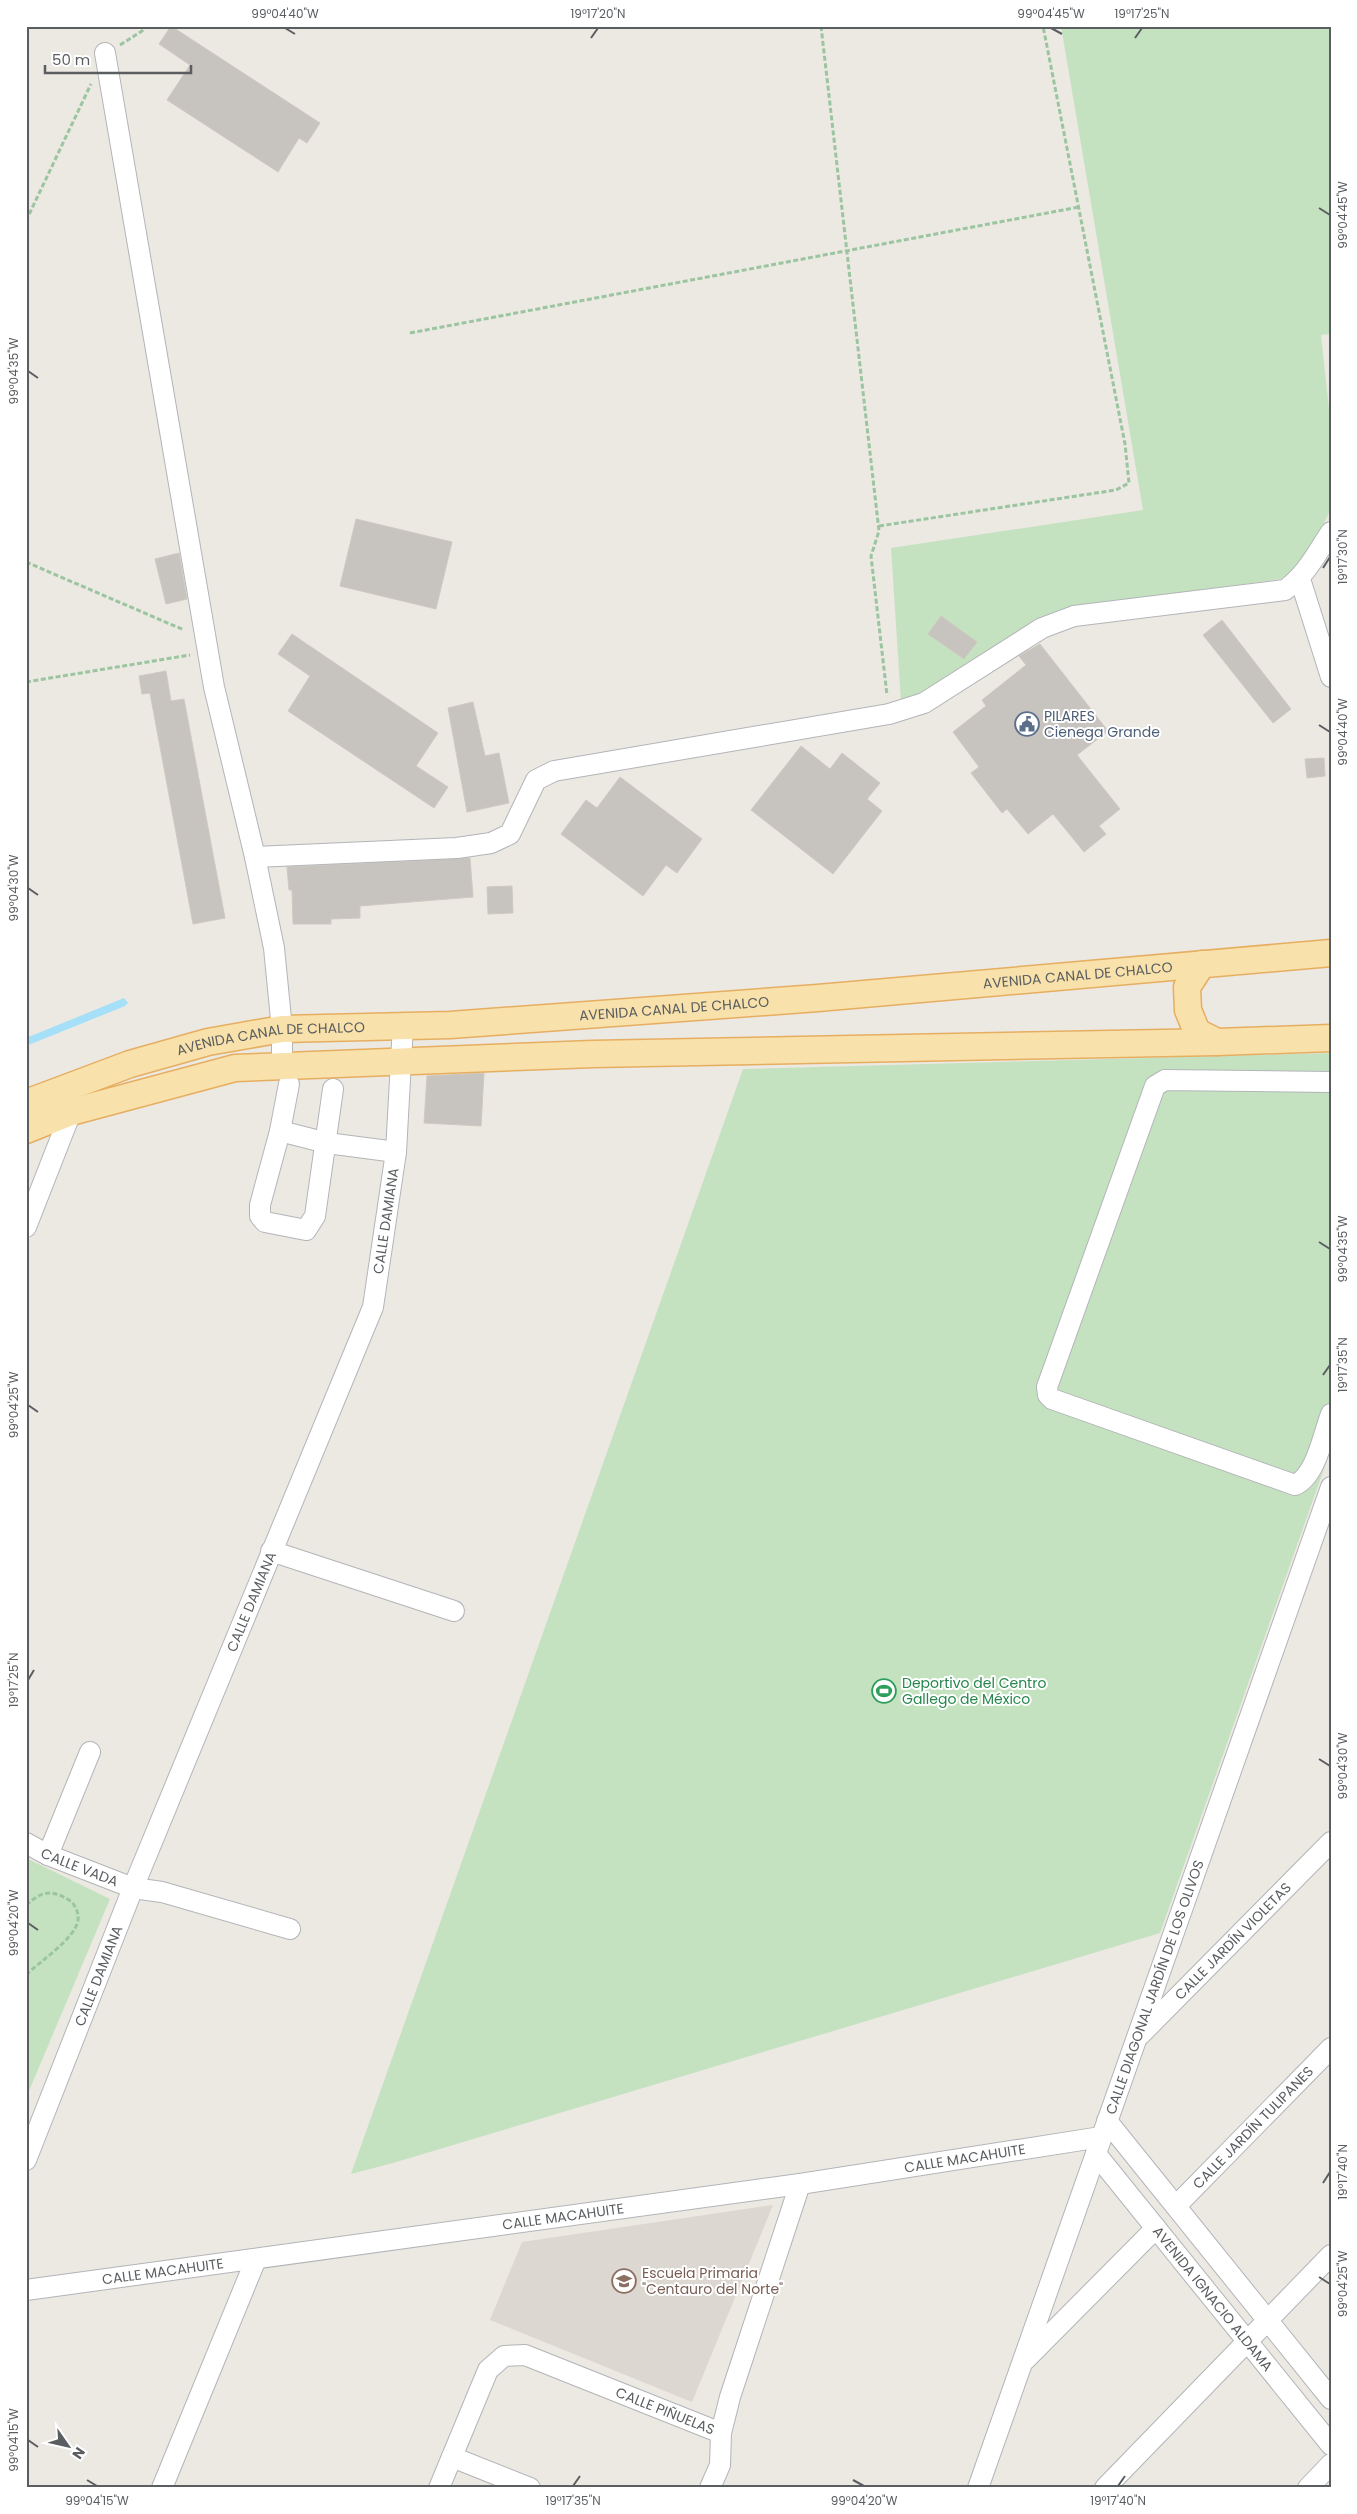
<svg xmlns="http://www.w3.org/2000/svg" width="1357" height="2514" font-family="Poppins,sans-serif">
  <rect width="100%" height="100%" fill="#ece8e2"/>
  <path fill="#dcd7d0" d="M 773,2205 L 692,2402 L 490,2320 L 522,2242 Z"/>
  <path fill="#c5e2c0" d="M 1061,26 L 1331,26 L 1331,334 L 1321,335 L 1331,428 L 1331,508 L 1309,556 L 1296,572 L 1280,579 L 1056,611 C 1023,624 997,645 968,665 C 948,680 924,691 901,702 L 891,548 L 1143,510 Z
    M 1331,1053 L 1331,1449 L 1160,1933 L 393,2163 L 351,2174 L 743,1069 Z
    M 26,1858 L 110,1899 L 26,2098 Z"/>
  <path fill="#a5e0f8" d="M 124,998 L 128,1003 L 125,1006 L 26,1046 L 26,1038 Z"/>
  <path fill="#c7c3be" stroke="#d0c9c1" d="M 171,26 L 320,123 L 307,143 L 299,138 L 278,172 L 167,100 L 190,65 L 159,44 Z
    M 356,519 L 452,542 L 436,609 L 340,586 Z
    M 179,553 L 187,599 L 166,604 L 155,559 Z
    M 941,616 L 977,642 L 964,659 L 928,634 Z
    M 1222,620 L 1291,709 L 1273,723 L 1203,635 Z
    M 292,634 L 438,733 L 416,766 L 448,787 L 434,808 L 288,711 L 310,676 L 278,654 Z
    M 1040,644 L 1108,731 L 1077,755 L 1120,809 L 1099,826 L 1106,834 L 1084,852 L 1053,814 L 1028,834 L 1007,809 L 1002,813 L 971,773 L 979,767 L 953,732 L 986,706 L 982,700 L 1026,665 L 1019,656 Z
    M 166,671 L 171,701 L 184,699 L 225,918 L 193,924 L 150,693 L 142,694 L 139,676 Z
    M 473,702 L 485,756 L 499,753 L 509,803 L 467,812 L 448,708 Z
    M 801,746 L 830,769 L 842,753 L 880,783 L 867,799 L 882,811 L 833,874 L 751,810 Z
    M 1324,758 L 1325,776 L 1307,778 L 1305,759 Z
    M 620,777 L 702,839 L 677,873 L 666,865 L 643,896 L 561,834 L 586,800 L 597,808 Z
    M 470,858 L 473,897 L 360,906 L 360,918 L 331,919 L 331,924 L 293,924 L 292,890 L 289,890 L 287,867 Z
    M 512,886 L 513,913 L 488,914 L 487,887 Z
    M 484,1073 L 481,1126 L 424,1123 L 427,1076 Z"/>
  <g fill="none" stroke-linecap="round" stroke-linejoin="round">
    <g stroke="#b2b5b8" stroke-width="22">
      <g id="minor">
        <path d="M 105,53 L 214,687 L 255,857 L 274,948 L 282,1029 L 282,1066"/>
        <path d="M 1300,579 L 1331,677"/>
        <path d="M 255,857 L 457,848 L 491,843 L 510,834 L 536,780 L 554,771 L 889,714 L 924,703 L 1042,628 L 1074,616 L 1285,590 C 1307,574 1316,554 1331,532"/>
        <path d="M 1331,1082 L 1165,1080 L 1155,1086 L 1047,1387 L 1048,1395 L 1052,1399 L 1295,1485 C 1316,1476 1323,1435 1331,1414"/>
        <path d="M 333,1089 L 315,1216 L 306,1230 L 265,1222 L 260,1216 L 260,1205 L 280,1131 L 327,1143 L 396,1152"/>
        <path d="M 280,1131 L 289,1084"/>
        <path d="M 26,1227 L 71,1112 L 69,1104"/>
        <path d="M 271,1551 L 454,1611"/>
        <path id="s1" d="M 26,1843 L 48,1855 L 133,1888 L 162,1892 L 290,1929"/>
        <path d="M 48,1855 L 90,1752"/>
        <path id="s2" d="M 1140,2035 L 1331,1842"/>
        <path d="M 1107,2121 L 1331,2399"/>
        <path id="s3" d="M 1096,2154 L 1331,2445"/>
        <path id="s4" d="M 26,2160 L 133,1888 L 373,1307 L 396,1152 L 403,1025"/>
        <path id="s5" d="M 1176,2206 L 1331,2048"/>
        <path id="s6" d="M 26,2290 L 800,2184 L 1101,2137"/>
        <path d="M 1025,2360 L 1156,2228"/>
        <path d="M 452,2457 L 530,2488"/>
        <path d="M 162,2488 L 256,2259"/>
        <path id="s7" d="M 439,2488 L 488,2370 L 504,2356 L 525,2355 L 721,2433"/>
        <path d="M 710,2488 L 720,2465 L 721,2433 L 730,2397 L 800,2184"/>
        <path id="s8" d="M 978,2488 L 1331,1487"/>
        <path d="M 1105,2488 L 1331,2255"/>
        <path d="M 1308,2488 L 1331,2464"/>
      </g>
    </g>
    <g stroke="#e6ae61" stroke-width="29">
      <g id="major">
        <path d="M 1202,964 L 1187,987 L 1188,1010 L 1197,1032 L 1217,1042"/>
        <path id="s9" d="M 26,1103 L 130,1064 L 208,1042 L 282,1029 L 450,1025 L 818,998 L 1331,953"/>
        <path d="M 26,1130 L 71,1112 L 235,1068 L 593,1054 L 1217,1042 L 1331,1038"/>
      </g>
    </g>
    <path stroke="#9bc5a0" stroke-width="3" stroke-dasharray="5 2.5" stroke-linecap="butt" d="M 821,26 L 879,531 L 871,556 L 887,695
      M 120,45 L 142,31 L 146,26
      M 26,221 L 91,84
      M 410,333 L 1079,207
      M 879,526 L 1116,490 L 1129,483 L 1125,444 L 1043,26
      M 26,562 L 184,630
      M 26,682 L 190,655
      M 26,1905 C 44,1890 52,1889 72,1902 C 76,1908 79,1913 78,1920 C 76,1938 39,1962 26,1975"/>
    <use href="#minor" stroke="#fff" stroke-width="20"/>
    <use href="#major" stroke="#f8e1aa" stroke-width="26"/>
  </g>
  <path fill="none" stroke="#5a5e61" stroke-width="2" d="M 285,28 L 295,34M 1051,28 L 1062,34M 591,38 L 598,28M 1135,38 L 1142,28M 1319,208 L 1330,215M 28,371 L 38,378M 1323,568 L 1330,557M 1319,725 L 1330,732M 28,888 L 38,895M 1319,1242 L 1330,1249M 1323,1375 L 1330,1365M 28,1405 L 38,1412M 28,1680 L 34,1670M 1319,1759 L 1330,1766M 28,1923 L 38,1930M 1323,2183 L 1330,2172M 1319,2277 L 1330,2284M 28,2440 L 38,2447M 87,2480 L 97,2486M 853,2480 L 864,2486M 573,2486 L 580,2476M 1118,2486 L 1125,2476"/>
  <defs>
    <g id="civic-ring" transform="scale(1.25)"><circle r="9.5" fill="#fff" stroke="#5c6f8a" stroke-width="1.5"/><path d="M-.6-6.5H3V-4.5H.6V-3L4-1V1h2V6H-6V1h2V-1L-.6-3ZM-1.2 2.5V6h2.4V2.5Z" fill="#5c6f8a"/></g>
    <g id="stadium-ring" transform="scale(1.25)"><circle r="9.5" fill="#fff" stroke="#2e9e5b" stroke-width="1.5"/><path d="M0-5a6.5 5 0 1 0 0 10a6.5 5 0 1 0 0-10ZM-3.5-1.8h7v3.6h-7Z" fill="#2e9e5b"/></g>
    <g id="school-ring" transform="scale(1.25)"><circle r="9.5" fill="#fff" stroke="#8d6e63" stroke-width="1.5"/><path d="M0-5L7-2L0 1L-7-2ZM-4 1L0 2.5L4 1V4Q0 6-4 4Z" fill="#8d6e63"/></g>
  </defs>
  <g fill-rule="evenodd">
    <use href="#civic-ring" x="1027" y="724"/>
    <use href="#stadium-ring" x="884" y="1691"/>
    <use href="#school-ring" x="624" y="2281"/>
  </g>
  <g text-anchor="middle" stroke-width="4" stroke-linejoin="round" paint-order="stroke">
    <g font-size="14" fill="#4e5e75" stroke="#fff" text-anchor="start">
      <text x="1044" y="721">PILARES<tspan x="1044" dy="16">Cienega Grande</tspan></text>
    </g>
    <g font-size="14" fill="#5a5e61" stroke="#fff">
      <text dy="5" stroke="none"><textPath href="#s9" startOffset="1065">AVENIDA CANAL DE CHALCO</textPath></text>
      <text dy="5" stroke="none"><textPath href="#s9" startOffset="660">AVENIDA CANAL DE CHALCO</textPath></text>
      <text dy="5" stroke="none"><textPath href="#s9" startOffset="255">AVENIDA CANAL DE CHALCO</textPath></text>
      <text dy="5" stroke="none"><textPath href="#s4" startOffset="1008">CALLE DAMIANA</textPath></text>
      <text dy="5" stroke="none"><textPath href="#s4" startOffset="602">CALLE DAMIANA</textPath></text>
      <text dy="5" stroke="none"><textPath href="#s1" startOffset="59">CALLE VADA</textPath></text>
      <text dy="5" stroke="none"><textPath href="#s2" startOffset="132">CALLE JARDÍN VIOLETAS</textPath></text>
      <text dy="5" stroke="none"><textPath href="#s4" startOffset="198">CALLE DAMIANA</textPath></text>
      <text dy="5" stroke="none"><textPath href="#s8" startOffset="531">CALLE DIAGONAL JARDÍN DE LOS OLIVOS</textPath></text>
      <text dy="5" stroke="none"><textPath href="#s5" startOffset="110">CALLE JARDÍN TULIPANES</textPath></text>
      <text dy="5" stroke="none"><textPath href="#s6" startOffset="948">CALLE MACAHUITE</textPath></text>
      <text dy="5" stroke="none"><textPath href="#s6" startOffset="542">CALLE MACAHUITE</textPath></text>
      <text dy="5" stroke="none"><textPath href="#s6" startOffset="138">CALLE MACAHUITE</textPath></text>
      <text dy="5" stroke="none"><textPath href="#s3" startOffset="186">AVENIDA IGNACIO ALDAMA</textPath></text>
      <text dy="5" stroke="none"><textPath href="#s7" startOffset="321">CALLE PIÑUELAS</textPath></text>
    </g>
    <g font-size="14" fill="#27864d" stroke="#fff" text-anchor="start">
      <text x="902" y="1688">Deportivo del Centro<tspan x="902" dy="16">Gallego de México</tspan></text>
    </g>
    <g font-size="14" fill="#785e54" stroke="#fff" text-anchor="start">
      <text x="642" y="2278">Escuela Primaria<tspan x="642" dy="16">"Centauro del Norte"</tspan></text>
    </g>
  </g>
  <rect width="1357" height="2514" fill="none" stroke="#ffffff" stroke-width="55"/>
  <g transform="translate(68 2446) rotate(124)" stroke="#ffffff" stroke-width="4" paint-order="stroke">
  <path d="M0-4L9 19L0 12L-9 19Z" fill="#5a5e61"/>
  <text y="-8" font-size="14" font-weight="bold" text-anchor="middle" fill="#5a5e61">N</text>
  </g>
  <path d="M45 65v8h146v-8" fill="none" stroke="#5a5e61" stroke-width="2.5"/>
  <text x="52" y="65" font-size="15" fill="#5a5e61" stroke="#ffffff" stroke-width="4" paint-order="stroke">50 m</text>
  <rect x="28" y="28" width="1302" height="2458" fill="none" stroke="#5a5e61" stroke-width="2"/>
  <g font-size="12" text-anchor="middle" fill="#5a5e61">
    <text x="285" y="18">99°04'40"W</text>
    <text x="598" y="18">19°17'20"N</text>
    <text x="1051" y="18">99°04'45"W</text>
    <text x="1142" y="18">19°17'25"N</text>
    <text transform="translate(1343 215) rotate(-90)" y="4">99°04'45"W</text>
    <text transform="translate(14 371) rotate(-90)" y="4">99°04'35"W</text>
    <text transform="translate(1343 557) rotate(-90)" y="4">19°17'30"N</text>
    <text transform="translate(1343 732) rotate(-90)" y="4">99°04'40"W</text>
    <text transform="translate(14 888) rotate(-90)" y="4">99°04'30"W</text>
    <text transform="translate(1343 1249) rotate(-90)" y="4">99°04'35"W</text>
    <text transform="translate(1343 1365) rotate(-90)" y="4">19°17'35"N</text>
    <text transform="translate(14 1405) rotate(-90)" y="4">99°04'25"W</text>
    <text transform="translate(14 1680) rotate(-90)" y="4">19°17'25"N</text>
    <text transform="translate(1343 1766) rotate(-90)" y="4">99°04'30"W</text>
    <text transform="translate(14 1923) rotate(-90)" y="4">99°04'20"W</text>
    <text transform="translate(1343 2172) rotate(-90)" y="4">19°17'40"N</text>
    <text transform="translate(1343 2284) rotate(-90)" y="4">99°04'25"W</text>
    <text transform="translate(14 2440) rotate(-90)" y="4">99°04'15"W</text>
    <text x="97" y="2505">99°04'15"W</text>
    <text x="573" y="2505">19°17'35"N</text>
    <text x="864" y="2505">99°04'20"W</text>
    <text x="1118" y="2505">19°17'40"N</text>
  </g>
</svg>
